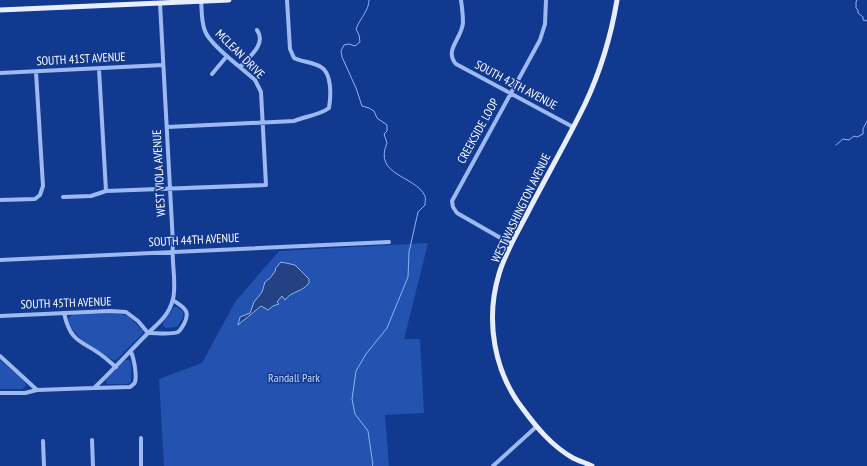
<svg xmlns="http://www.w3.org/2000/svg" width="867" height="466" font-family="'PT Sans Narrow',sans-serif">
  <rect width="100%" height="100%" fill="#123990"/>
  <path fill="#2452b0" d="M 428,243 L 404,339 L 420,339 L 424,413 L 385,415 L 389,466 L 164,466 L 159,379 L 202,363 L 235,302 L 279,251 Z
    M 174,307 L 177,307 L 183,312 L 183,317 L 177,327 L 165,328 L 163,325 L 163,323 Z
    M 116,313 L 128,316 L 143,331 L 143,333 L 116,360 L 113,360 C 97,349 73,339 68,319 L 72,315 Z
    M 0,360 L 24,381 L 26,385 L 25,387 L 22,389 L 0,389 Z
    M 125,360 L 129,360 L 131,363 L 131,382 L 128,384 L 107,384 L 106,379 Z"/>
  <path fill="#244183" stroke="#8fb2f5" d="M 281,262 L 295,265 L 309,279 L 309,283 C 303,292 291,291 285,300 L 282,296 L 277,302 L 279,304 L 273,306 L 268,310 L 261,306 L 238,325 L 240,317 L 250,313 L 254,302 L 262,292 L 265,282 L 270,278 L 276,270 L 275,269 Z"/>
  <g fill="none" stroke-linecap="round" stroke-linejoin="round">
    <path stroke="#8fb2f5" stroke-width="1" d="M 369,0 C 369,11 360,18 356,29 L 359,35 L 360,42 L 355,46 L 349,44 L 344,45 L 341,51 L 342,57 L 356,88 L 362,106 L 369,108 L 374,111 L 377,118 L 387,125 L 387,131 L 384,134 L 387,143 C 373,176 415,175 425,196 C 426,198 425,202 425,205 L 418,212 L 409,252 L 408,277 L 387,328 L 366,354 L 356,371 L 352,399 L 355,414 L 368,431 L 373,465 L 372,466
      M 857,0 L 856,2 L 856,8 L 858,10 L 858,13 L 863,17 L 863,20 L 867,21
      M 836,145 L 843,139 L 849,140 L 854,136 L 857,137 L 863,134 L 863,129 L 867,121"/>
    <path stroke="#9db9f2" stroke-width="4" d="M 461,0 C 462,7 463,15 463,23 C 461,40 444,50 456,64 L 573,127
      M 240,67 C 249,57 267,44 257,30
      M 99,69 L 106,191
      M 0,73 L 163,65
      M 212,74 L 227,56
      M 167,127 L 294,121 C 306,116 320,115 329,108 C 331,96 332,73 321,67 C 313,62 302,62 294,58 L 290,49 L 287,0
      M 63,197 L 91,196 L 106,191 L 266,185 L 261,92 L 255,80 C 243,69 210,45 205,31 C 201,21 202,10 201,0
      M 0,200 L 35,199 L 40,195 L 43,186 L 36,72
      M 511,244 L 457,213 L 453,207 L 452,201 L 540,40 L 545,24 L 546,0
      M 0,260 L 389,242
      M 64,313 C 71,345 83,340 104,357 C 108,360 112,364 116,367
      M 0,316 L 110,311 L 126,312 L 138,321 L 148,333
      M 149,333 C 157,333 170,335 178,332 C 181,330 182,327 184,324 C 191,310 184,308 173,300
      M 0,356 L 37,390 L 94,388 C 113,370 130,351 148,333 C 159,323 169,315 173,299 C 177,283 171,262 173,244 L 160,3
      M 95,388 L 130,387 C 132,385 134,385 135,382 C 137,376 134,358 131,352
      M 0,393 L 25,393 L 37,390
      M 141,438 L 141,466
      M 92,440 L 93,466
      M 43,441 L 44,466
      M 493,466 L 536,427"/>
    <path stroke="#e8eeff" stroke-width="5" d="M 0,10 L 229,0
      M 592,466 C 586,463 579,461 573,458 C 552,446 537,428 523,409 C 494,372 485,320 499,274 C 505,253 517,233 527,214 C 546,177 567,141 585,104 C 601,70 611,36 617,0"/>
  </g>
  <g text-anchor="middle" stroke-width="3" stroke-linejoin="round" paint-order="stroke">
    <g font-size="12" fill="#fff" stroke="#123990">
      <text transform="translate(240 54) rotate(45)" y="4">MCLEAN DRIVE</text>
      <text transform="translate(81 59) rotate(-3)" y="4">SOUTH 41ST AVENUE</text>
      <text transform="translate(516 85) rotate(28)" y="4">SOUTH 42TH AVENUE</text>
      <text transform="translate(478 131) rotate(-61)" y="4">CREEKSIDE LOOP</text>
      <text transform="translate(159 173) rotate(-93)" y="4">WEST VIOLA AVENUE</text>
      <text transform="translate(521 208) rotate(-64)" y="4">WEST WASHINGTON AVENUE</text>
      <text transform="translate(194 240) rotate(-3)" y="4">SOUTH 44TH AVENUE</text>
      <text transform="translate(66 303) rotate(-2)" y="4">SOUTH 45TH AVENUE</text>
    </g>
    <g font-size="12" fill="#c5d7fd" stroke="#123990">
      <text x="294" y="382">Randall Park</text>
    </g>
  </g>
</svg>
